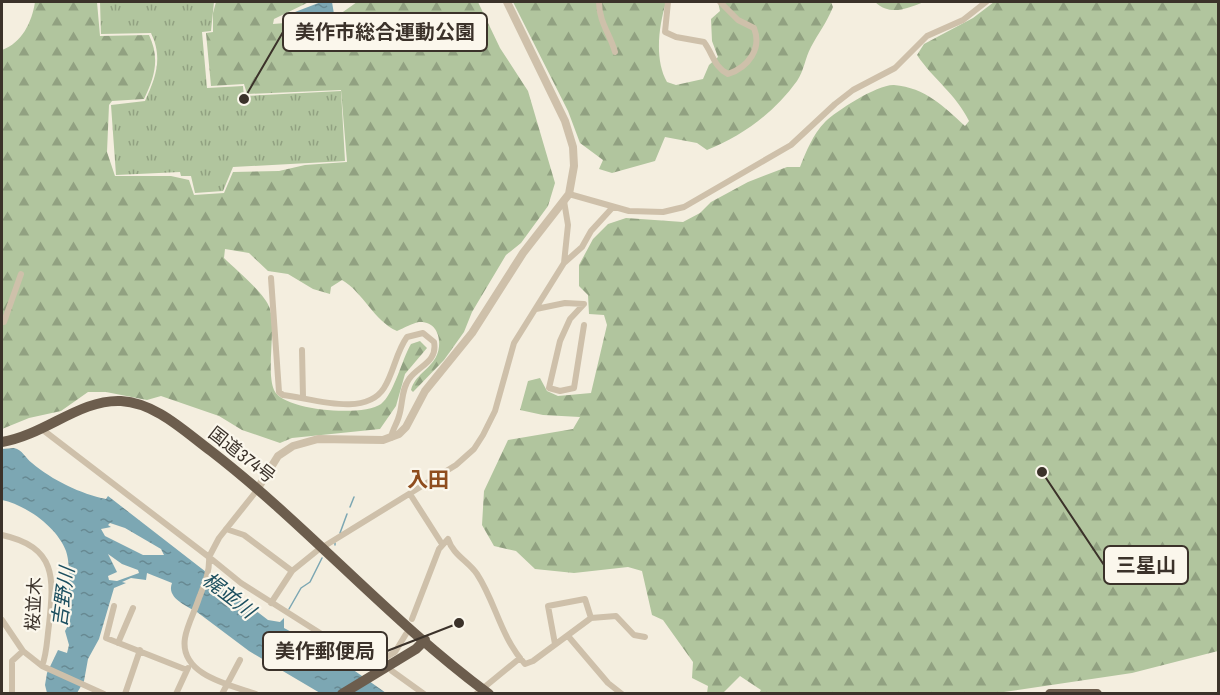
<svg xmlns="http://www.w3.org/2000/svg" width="1220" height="695" font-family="'Archivo Narrow','Noto Sans JP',sans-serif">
  <defs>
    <pattern id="forest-firs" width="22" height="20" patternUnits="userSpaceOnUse" patternTransform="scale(1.5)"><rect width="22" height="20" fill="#b1c59e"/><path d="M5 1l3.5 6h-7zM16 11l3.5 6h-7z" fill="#91a181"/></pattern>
    <pattern id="park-tufts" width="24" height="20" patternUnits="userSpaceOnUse" patternTransform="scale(1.5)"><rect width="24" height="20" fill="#b1c59e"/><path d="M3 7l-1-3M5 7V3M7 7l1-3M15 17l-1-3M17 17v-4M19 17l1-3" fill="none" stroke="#91a181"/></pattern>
    <pattern id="water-ripples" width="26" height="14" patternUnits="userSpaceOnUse" patternTransform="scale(1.5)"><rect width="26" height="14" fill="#7ca7b3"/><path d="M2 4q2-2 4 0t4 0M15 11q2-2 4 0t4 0" fill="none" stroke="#678992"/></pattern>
  </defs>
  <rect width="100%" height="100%" fill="#f4eedf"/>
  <path fill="url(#forest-firs)" d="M 35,2 L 97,2 L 100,36 L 149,35 C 160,58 155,77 144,99 L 112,101 L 109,105 L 107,152 L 115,176 L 171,176 L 189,180 L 194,195 L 224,193 L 233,172 L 279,171 L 305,165 L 347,162 L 341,90 L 247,94 L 244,84 L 211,86 L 206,33 L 213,32 L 213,13 L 216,2 L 309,2 L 274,19 L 273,24 L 333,19 L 357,2 L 478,2 L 500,48 L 528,91 L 555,183 L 548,206 L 521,243 L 506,255 L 472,312 L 464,332 L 444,360 L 413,392 L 411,390 C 415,375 429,370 436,357 C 443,343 439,321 419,322 C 413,323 404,328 397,331 C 374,321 363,292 342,280 L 331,287 L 330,294 L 313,289 L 288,274 L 268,271 L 249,253 L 225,249 L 224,258 C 236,270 266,294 270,309 C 276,330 266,371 274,390 C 283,411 363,417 381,404 C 394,394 402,359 411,344 L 420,341 L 427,348 L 405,374 L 396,406 L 380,429 L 292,438 L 280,443 L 242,430 L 219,416 L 161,396 L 147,400 L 106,392 L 88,392 L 61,411 L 29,418 L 2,429 L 2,50 C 22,43 32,22 35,2 Z
    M 513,2 L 666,2 C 659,26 654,59 667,82 L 676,85 L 703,79 L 709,65 L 718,57 L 712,41 L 711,19 L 720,11 L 718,2 L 831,2 L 833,7 C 826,24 819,32 811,47 C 805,58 804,71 797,81 C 774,113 742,136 707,150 L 697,143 L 665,137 L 655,161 L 612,173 L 599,169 L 603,160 L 580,143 L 568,111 Z
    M 875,2 L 924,2 C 906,9 890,16 875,2 Z
    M 994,2 L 1218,2 L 1218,651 L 1132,673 L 997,693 L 759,693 L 761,690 L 740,676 L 723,693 L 707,693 L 708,686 L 692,678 L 693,662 L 663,620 L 652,615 L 642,571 L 628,567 L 574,573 L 535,569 L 516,551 L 494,546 L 482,525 L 484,491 L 508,440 L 573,429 L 580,417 L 543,415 L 520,410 L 528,381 L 540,378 L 547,391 L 558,396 L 591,393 L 607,325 L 604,315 L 589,314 L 588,295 L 579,286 L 579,265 L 593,239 L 608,224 L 626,218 L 683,222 L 700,213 L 711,202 L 748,182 L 787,167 L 800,167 C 806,152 813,134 825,122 C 836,111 878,84 894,85 C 926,88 943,106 965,126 L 969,121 C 956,94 933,79 917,55 L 924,44 L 973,18 Z"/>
  <path fill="url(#park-tufts)" d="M 100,2 L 214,2 L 211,31 L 202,32 L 207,88 L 243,86 L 244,96 L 341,91 L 345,161 L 233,167 L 223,191 L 195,193 L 191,176 L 181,176 L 180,172 L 116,175 L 111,105 L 145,101 C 156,77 163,58 151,33 L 101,34 Z"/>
  <path fill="url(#water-ripples)" fill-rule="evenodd" d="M 321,2 L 332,2 L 334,14 L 282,17 Z
    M 14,448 C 23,450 25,458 32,463 C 52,480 81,494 106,499 L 108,496 L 268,620 L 280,622 L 284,618 L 284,628 L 301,637 L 297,642 L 312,643 L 321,647 L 386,693 L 320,693 L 249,651 L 197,612 C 187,606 166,598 172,583 L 147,573 L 146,580 L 131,578 L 122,582 L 126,583 L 114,588 L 99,639 L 88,659 L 84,681 L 77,693 L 47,693 L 45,685 L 47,673 L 58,650 L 67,653 L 69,645 L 65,631 L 70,622 C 65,607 70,594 69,579 C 69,571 69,560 66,551 C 57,527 26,505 2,500 L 2,449 ZM 110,523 L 125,528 L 161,549 L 164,555 L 143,555 L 105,536 L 101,529 L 111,527 L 108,525 ZM 108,554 L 122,564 L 138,570 L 139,573 L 117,581 L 109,580 L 108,576 L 117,572 Z"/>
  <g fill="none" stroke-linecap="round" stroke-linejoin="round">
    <path stroke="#7ca7b3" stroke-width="1.5" d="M 350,507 L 354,497
      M 340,533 L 347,514
      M 335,545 L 335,543
      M 289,609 L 301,588 L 310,582 L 322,558"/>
    <path stroke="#cec0aa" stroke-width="6" d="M 599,2 C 599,22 610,34 615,52
      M 668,2 L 665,32 L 676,37 L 704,42 C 713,54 714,67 728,74 C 749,67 762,48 754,28 L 738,20 L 720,2
      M 569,194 L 629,211 L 663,212 L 684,207 L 791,145 L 835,104 L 853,90 L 895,68 L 927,36 L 963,20 L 986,2
      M 564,263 L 582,247 L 591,231 L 613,207
      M 271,278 L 279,392 L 283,395 C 311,398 365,418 384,388 C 394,372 396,352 407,337 L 423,333 L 434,342 C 438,362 418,366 409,379 C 401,390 403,404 399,416 C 397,424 392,430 391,438
      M 536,309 L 565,303 L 584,304 L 570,319 L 560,341 L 549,388 L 560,391 L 574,388 L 584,325
      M 2,322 L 4,322 L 21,274
      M 302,350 L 303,397
      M 43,430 L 209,557 L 219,538 L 258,489
      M 410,494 L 442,544
      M 226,529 L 244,535 L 292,571
      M 2,535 C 57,547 54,578 49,625 C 47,638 47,654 42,666
      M 271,603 L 292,571 L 318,550 L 456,465 L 474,449 L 483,435 L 495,411 L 514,343 L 564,263 L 568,225 L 564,201
      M 114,606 L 106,638 L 187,670
      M 412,619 L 439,549 L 448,539 C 453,555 468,561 477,574 C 496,603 500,636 525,664 L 533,661 L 591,618 L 616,616 L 634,635 L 645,637
      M 2,620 L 23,651 L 42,666 L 104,694
      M 568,636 L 608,683 L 622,694
      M 118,643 L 133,608
      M 555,644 L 548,606 L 585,599 L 591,618
      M 378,662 L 395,652 L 406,634
      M 392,671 L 424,694
      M 12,694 L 12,661 L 23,651
      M 125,694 L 140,650
      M 176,694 L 188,668
      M 222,694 L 240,660
      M 256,694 C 230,685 179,675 185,638 C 187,625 195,611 199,598 C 204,585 210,572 209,557 L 241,583 L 342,647 L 352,648 L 381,664
      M 476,694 L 520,658"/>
    <path stroke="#cec0aa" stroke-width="8" d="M 258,488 L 278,456 L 293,446 L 318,439 L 383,440 L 399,434 L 406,427 L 425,391 L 472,333 L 523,253 L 569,194 L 574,166 L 573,147 L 565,121 L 507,2"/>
    <path stroke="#6c5d4d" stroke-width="10" d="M 2,442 C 45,435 80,399 121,401 C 156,403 184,431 211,451 C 308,526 390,621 489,694
      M 342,694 L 416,649 L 425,640
      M 1050,694 L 1097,694"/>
  </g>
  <g text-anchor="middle" stroke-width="4.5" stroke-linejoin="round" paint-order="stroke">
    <g font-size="18" fill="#3b322a" stroke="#fbf7ec">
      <text transform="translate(242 455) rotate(38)" y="6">国道374号</text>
      <text transform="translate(34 604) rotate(-87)" y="6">桜並木</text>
    </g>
    <g font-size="20" font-style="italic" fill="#1c4f5f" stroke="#fbf7ec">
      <text transform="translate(229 595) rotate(38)" y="7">梶並川</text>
      <text transform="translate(63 597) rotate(-82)" y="7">吉野川</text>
    </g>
    <g font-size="21" font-weight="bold" fill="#8f4d1e" stroke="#fbf7ec">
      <text x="428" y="487">入田</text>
    </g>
  </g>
  <path fill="none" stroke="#3b322a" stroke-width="2" d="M244 99L283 32M1042 472L1104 565M459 623L387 651"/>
  <g fill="#3b322a" stroke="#fbf7ec" stroke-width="2">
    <circle cx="244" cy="99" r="6"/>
    <circle cx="1042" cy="472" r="6"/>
    <circle cx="459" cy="623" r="6"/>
  </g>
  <g fill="#fbf7ec" stroke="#3b322a" stroke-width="2">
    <rect x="283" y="13" width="204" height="38" rx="6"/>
    <rect x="1104" y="546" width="84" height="38" rx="6"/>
    <rect x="263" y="632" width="124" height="38" rx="6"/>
  </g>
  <g font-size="20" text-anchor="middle" font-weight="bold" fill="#3b322a">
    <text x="385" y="39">美作市総合運動公園</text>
    <text x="1146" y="572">三星山</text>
    <text x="325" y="658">美作郵便局</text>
  </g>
  <rect width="1220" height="695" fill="none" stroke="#3b322a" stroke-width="6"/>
</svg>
